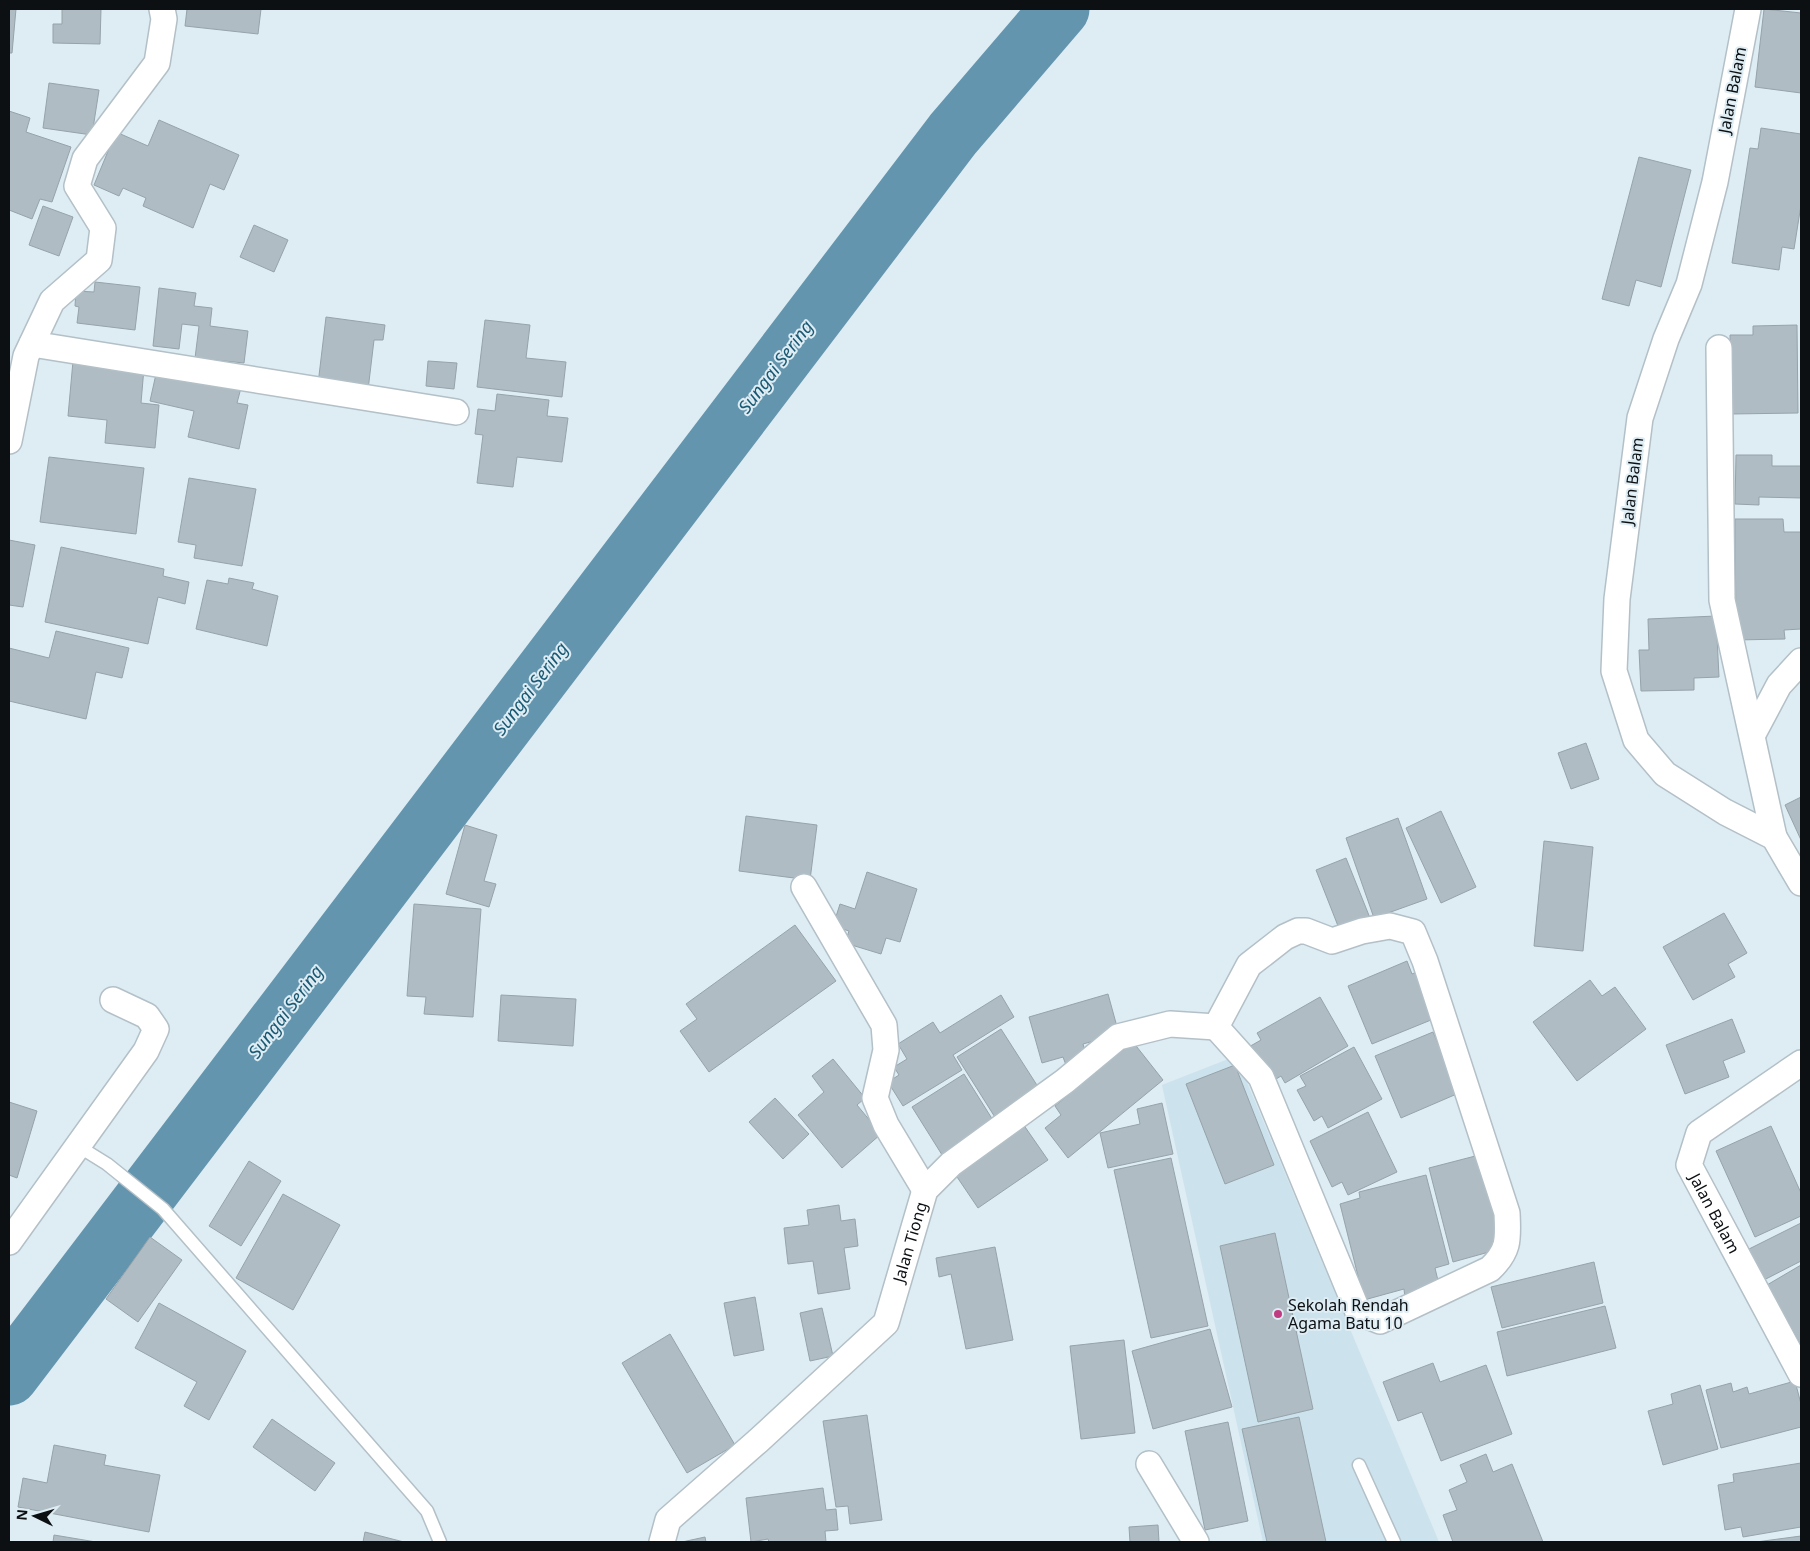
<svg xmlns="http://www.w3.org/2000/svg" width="1810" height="1551" font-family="'Noto Sans',sans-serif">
  <rect width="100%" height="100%" fill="#deecf3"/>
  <path fill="#cce2ed" d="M 1236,1056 L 1439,1542 L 1263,1542 L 1162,1085 Z"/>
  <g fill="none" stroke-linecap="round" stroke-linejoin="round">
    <path stroke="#6495ae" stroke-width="59" d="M 9,1376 L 953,134 L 1060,9"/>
  </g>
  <path fill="#afbcc3" stroke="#96a3aa" d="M 9,9 L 16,9 L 12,53 L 9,53 Z
    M 62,9 L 101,9 L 100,44 L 53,43 L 53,24 L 62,24 Z
    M 187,9 L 261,9 L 258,34 L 185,26 Z
    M 1764,9 L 1801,13 L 1801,93 L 1755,87 Z
    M 49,83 L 99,90 L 92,135 L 43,128 Z
    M 9,111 L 30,118 L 26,132 L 71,147 L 52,202 L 40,199 L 32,219 L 9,210 Z
    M 159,120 L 239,155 L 224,190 L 210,184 L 193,228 L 143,206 L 146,198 L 123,188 L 119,196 L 94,185 L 116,132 L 148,146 Z
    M 1761,128 L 1801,134 L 1801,205 L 1794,249 L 1782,247 L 1779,270 L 1732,263 L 1750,148 L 1758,149 Z
    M 1639,157 L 1691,170 L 1661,287 L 1636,280 L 1629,306 L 1602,299 Z
    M 43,206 L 73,217 L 59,256 L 29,245 Z
    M 254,225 L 288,240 L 274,272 L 240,257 Z
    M 95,282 L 140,287 L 135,330 L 77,323 L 79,307 L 75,306 L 76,291 L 94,292 Z
    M 159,288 L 196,293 L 194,306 L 212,308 L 210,326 L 248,331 L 244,363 L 195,358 L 199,326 L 182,324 L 179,349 L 153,346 Z
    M 326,317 L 385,325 L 383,340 L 374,340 L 368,390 L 318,384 Z
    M 485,320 L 530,325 L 526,358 L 566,362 L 562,397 L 477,387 Z
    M 1797,325 L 1798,413 L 1731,414 L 1730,335 L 1753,335 L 1753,326 Z
    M 73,361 L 144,368 L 141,403 L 159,405 L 155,448 L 105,443 L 107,420 L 68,416 Z
    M 428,361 L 457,363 L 454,389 L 426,386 Z
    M 158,365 L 242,384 L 237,403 L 248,405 L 239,449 L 188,437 L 194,411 L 150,401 Z
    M 497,394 L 549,400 L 547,416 L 568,418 L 562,462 L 517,457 L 513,487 L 477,483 L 483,435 L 475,434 L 478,409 L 495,411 Z
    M 1736,455 L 1772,455 L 1772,466 L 1801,466 L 1801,498 L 1759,497 L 1759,505 L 1735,504 Z
    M 49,457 L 144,468 L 136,534 L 40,522 Z
    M 189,478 L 256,489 L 242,566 L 194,558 L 196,545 L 178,542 Z
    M 1735,519 L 1783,519 L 1784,532 L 1801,532 L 1801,629 L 1784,630 L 1785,639 L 1736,640 Z
    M 9,540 L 35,545 L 23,607 L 9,605 Z
    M 61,547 L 164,569 L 163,576 L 189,582 L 185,604 L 158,597 L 148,644 L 45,622 Z
    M 229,578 L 254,583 L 252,589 L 278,596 L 267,646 L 196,629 L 207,580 L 228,584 Z
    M 1716,616 L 1719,677 L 1694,678 L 1694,690 L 1641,691 L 1639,650 L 1649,650 L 1648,619 Z
    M 56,631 L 129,648 L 122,678 L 96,672 L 86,719 L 9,701 L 9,648 L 49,658 Z
    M 1586,743 L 1599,779 L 1571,789 L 1558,753 Z
    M 1801,797 L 1801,840 L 1785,805 Z
    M 1441,811 L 1476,887 L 1441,903 L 1406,828 Z
    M 746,816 L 817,825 L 810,880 L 739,871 Z
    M 1398,818 L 1427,899 L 1374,918 L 1346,838 Z
    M 465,825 L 497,835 L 484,881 L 496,884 L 489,907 L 446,894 Z
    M 1544,841 L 1593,847 L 1583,951 L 1534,946 Z
    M 1346,858 L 1370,918 L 1340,931 L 1316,870 Z
    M 867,872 L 917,889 L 900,942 L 886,938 L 881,954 L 845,943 L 849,931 L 833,926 L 840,904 L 855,909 Z
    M 414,904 L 481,909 L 473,1017 L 424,1014 L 426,997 L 407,996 Z
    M 1724,913 L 1747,953 L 1728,964 L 1735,977 L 1693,1000 L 1663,947 Z
    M 795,925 L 836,981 L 709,1072 L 680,1031 L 697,1019 L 686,1004 Z
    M 1407,961 L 1412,974 L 1433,965 L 1447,1000 L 1427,1008 L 1431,1020 L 1372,1044 L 1348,986 Z
    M 1590,980 L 1602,996 L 1615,987 L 1646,1029 L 1577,1081 L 1533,1022 Z
    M 1108,994 L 1119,1034 L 1083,1044 L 1087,1059 L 1066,1065 L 1063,1057 L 1042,1063 L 1029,1017 Z
    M 501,995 L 576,999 L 573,1046 L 498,1041 Z
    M 1001,995 L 1014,1017 L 953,1055 L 962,1070 L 903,1106 L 888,1082 L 899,1075 L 894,1067 L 907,1059 L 898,1044 L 933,1022 L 940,1033 Z
    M 1320,997 L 1348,1046 L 1285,1083 L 1281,1076 L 1268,1084 L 1247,1048 L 1261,1040 L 1257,1033 Z
    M 1732,1019 L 1745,1052 L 1723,1061 L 1729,1077 L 1685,1094 L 1666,1045 Z
    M 1001,1029 L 1042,1093 L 998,1122 L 957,1057 Z
    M 1433,1032 L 1439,1046 L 1458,1037 L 1459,1093 L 1401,1118 L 1375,1056 Z
    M 1133,1042 L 1163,1080 L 1068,1158 L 1045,1128 L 1061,1115 L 1055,1106 Z
    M 1354,1047 L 1382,1099 L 1328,1128 L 1322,1116 L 1314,1121 L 1297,1090 L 1306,1086 L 1300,1076 Z
    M 833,1059 L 865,1098 L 857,1105 L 881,1134 L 842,1168 L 798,1115 L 824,1092 L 812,1076 Z
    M 1235,1065 L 1274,1165 L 1225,1184 L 1186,1084 Z
    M 964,1074 L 996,1125 L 944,1158 L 912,1107 Z
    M 775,1098 L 809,1134 L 783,1159 L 749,1122 Z
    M 9,1102 L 37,1111 L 17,1178 L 9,1175 Z
    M 1162,1103 L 1173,1154 L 1108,1168 L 1100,1133 L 1140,1124 L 1137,1109 Z
    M 1368,1112 L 1397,1172 L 1348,1195 L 1342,1182 L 1332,1187 L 1310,1141 Z
    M 1023,1124 L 1048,1160 L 978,1208 L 953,1171 Z
    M 1771,1126 L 1801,1193 L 1801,1216 L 1755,1237 L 1716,1151 Z
    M 1483,1154 L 1507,1247 L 1453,1262 L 1429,1168 Z
    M 1171,1158 L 1208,1326 L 1151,1338 L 1114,1170 Z
    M 249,1161 L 281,1181 L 241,1246 L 209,1226 Z
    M 1426,1175 L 1449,1264 L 1435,1268 L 1440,1289 L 1405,1298 L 1404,1289 L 1364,1300 L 1340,1204 L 1360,1198 L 1359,1192 Z
    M 283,1194 L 340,1225 L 293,1310 L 236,1278 Z
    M 839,1205 L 841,1221 L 855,1219 L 858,1246 L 844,1248 L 850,1289 L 818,1294 L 813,1261 L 788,1264 L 784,1228 L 809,1225 L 807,1210 Z
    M 1801,1223 L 1801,1261 L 1762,1281 L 1747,1250 Z
    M 1275,1233 L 1313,1409 L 1258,1422 L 1220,1246 Z
    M 150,1237 L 182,1260 L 138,1322 L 106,1299 Z
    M 995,1247 L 1013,1340 L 966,1349 L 951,1274 L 939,1277 L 936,1258 Z
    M 1594,1262 L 1603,1303 L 1502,1328 L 1491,1287 Z
    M 1801,1265 L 1801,1345 L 1767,1285 Z
    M 755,1297 L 764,1350 L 734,1356 L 724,1303 Z
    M 159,1303 L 246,1351 L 209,1420 L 184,1406 L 197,1382 L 135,1348 Z
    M 1605,1306 L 1616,1348 L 1507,1376 L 1497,1332 Z
    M 822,1308 L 833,1356 L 810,1361 L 800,1313 Z
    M 1210,1329 L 1232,1407 L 1153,1429 L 1132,1351 Z
    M 670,1334 L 735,1445 L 687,1473 L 622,1363 Z
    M 1124,1340 L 1135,1433 L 1081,1439 L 1070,1346 Z
    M 1433,1363 L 1440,1382 L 1486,1365 L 1512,1434 L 1441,1461 L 1422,1412 L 1398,1421 L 1383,1382 Z
    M 1795,1381 L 1801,1404 L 1801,1427 L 1721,1448 L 1706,1390 L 1731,1383 L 1733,1392 L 1747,1387 L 1749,1394 Z
    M 1700,1385 L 1718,1449 L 1663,1465 L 1648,1411 L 1673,1404 L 1671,1394 Z
    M 867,1415 L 882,1520 L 850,1524 L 848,1506 L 836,1507 L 823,1421 Z
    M 1299,1417 L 1326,1542 L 1267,1542 L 1242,1429 Z
    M 272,1419 L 335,1463 L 315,1491 L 253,1447 Z
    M 1228,1422 L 1248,1521 L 1205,1530 L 1185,1431 Z
    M 54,1445 L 106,1455 L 104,1465 L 160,1475 L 149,1532 L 18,1507 L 23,1478 L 47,1483 Z
    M 1486,1454 L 1493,1472 L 1512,1464 L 1543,1542 L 1453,1542 L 1443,1515 L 1457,1510 L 1449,1490 L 1467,1482 L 1460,1465 Z
    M 1801,1463 L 1801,1527 L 1743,1537 L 1741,1527 L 1725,1530 L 1718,1485 L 1734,1482 L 1733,1474 Z
    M 823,1488 L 826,1510 L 836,1509 L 838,1530 L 825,1531 L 826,1542 L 769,1542 L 768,1539 L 751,1542 L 746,1498 Z
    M 1158,1525 L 1159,1542 L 1130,1542 L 1129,1527 Z
    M 365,1532 L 404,1542 L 363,1542 Z
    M 54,1535 L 96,1542 L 53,1542 Z
    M 1801,1536 L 1801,1542 L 1756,1542 Z
    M 705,1537 L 706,1542 L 682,1542 Z"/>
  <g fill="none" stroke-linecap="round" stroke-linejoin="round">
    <g stroke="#b3c0c7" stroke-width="15">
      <path id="service" d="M 78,1146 L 107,1164 L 163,1209 L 427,1511 L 440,1542
        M 1359,1465 L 1394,1542"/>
    </g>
    <g stroke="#b3c0c7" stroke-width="28">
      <g id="minor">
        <path d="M 1748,9 L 1715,182 L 1689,284 L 1666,339 L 1640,418 L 1617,599 L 1614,671 L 1636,740 L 1665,774 L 1725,812 L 1774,837 L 1801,883"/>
        <path d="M 32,344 L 456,412"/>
        <path d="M 1719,348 L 1722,600 L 1774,837"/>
        <path d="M 9,441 L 26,356 L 52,301 L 99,260 L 103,228 L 77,186 L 85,159 L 157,63 L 164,19 L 162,9"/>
        <path d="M 1753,734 L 1779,685 L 1801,661"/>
        <path d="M 804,887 L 884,1025 L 886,1050 L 875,1098 L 886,1125 L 925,1190"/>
        <path d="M 1390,926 L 1413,932 L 1425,961 L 1507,1213 C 1508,1238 1510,1250 1490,1269 L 1380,1321 L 1358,1312 L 1261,1077 L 1216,1027 L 1249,965 L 1285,937 L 1298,931 L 1306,931 L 1332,941 L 1362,931 Z"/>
        <path id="s1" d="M 1801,1063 L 1699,1133 L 1689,1165 L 1801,1374"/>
        <path d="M 9,1242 L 146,1051 L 156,1029 L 147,1016 L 113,1000"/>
        <path d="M 1149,1464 L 1196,1542"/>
        <path id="s2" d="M 662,1542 L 668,1520 L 758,1441 L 886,1323 L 925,1190 L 951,1164 L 1065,1081 L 1118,1037 L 1170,1024 L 1216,1027"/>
      </g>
    </g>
    <use href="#service" stroke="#fff" stroke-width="12"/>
    <use href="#minor" stroke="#fff" stroke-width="25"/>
  </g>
  <circle fill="#c03c82" stroke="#deecf3" stroke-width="2" cx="1278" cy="1314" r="5"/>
  <g text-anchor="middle" stroke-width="4" stroke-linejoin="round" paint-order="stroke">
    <g font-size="16" fill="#0c1013" stroke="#deecf3">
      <text transform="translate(1732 90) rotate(-79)" y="6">Jalan Balam</text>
      <text transform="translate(1632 481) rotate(-83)" y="6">Jalan Balam</text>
      <text dy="6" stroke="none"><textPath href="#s1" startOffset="212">Jalan Balam</textPath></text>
      <text dy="6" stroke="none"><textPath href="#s2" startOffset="401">Jalan Tiong</textPath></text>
    </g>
    <g font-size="16" fill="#0c1013" stroke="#deecf3" text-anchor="start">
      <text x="1288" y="1311">Sekolah Rendah<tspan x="1288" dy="18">Agama Batu 10</tspan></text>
    </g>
    <g font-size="18" font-style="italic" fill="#1a5973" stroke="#deecf3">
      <text transform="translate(776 367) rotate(-53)" y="6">Sungai Sering</text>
      <text transform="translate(531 689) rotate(-53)" y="6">Sungai Sering</text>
      <text transform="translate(286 1012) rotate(-53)" y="6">Sungai Sering</text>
    </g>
  </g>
  <rect width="1810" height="1551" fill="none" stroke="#0c1013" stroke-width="20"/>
  <g transform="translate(35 1516) rotate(275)" stroke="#deecf3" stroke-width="4" paint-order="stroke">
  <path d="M0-4L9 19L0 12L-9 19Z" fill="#0c1013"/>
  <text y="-8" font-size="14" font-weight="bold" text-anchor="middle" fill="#0c1013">N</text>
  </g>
</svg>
